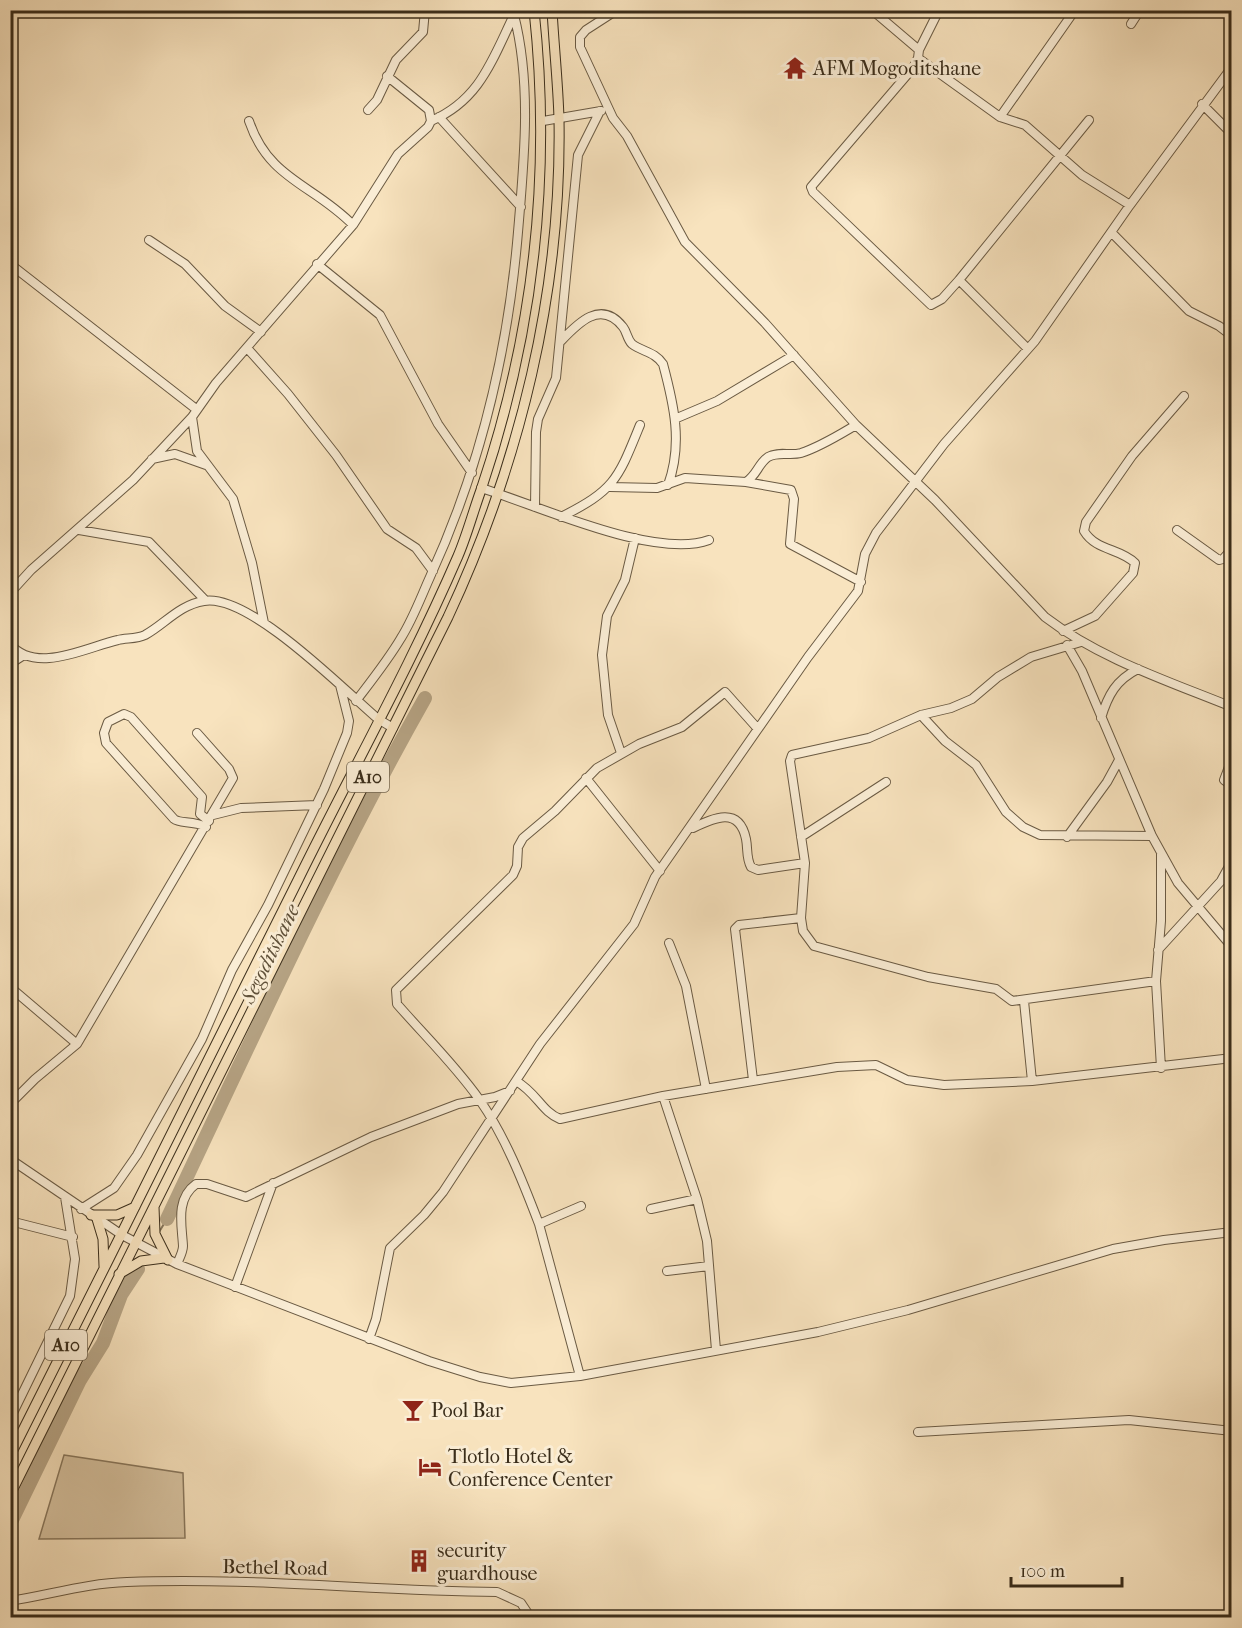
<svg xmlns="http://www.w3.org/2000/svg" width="1242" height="1628" font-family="'IM FELL French Canon',serif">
  <rect width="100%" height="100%" fill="#f8e3be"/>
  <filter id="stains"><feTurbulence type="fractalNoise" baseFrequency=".00333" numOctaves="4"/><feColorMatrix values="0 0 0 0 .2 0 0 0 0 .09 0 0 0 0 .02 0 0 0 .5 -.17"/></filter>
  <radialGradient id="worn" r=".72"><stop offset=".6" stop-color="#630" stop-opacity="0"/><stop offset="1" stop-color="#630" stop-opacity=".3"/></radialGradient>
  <path fill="#d8c4a2" stroke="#89785e" stroke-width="1.5" d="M 64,1455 L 183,1473 L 185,1538 L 39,1539 Z"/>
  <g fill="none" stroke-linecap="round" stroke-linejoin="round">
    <path stroke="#85755b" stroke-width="2" d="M 159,1232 L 167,1219"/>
    <path stroke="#b7a586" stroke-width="14" d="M 167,1219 C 250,1044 330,866 425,698
      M 10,1524 L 80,1380 L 103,1343 L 121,1295 L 138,1269"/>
    <g stroke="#6a5a43" stroke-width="10">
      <path id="minor" d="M 617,10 L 586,30 L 580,37 L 580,47 L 613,118 L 627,136 L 685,242 L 765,323 L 856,425 L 935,500 L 1045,617 C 1100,659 1168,681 1232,707
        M 872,10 L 919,50 L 918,58 L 1000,117 L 1025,125 L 1082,175 L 1130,205
        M 1131,24 L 1140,10
        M 919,50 L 939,10
        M 918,58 L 913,68 L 811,187 L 813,192 L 931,305 L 942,299 L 959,280 L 1089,120
        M 1202,104 L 1232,134
        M 368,110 L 377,100 L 396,60 L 423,32 L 425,10
        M 439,117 L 521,207
        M 1000,117 L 1075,10
        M 249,121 C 269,180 313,184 353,225
        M 431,121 C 480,100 492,60 514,15
        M 543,121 L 601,111
        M 1112,233 L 1189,311 L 1219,326 L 1232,336
        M 149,240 L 185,264 L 225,306 L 261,332
        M 10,264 L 196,409
        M 317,264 L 380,315 L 438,424 L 472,473
        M 959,280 L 1028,349
        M 561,341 C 578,323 601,299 623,327 C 627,332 627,339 632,344 C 643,352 655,352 663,364 C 674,405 683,444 668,485
        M 247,348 L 288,394 L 336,455 L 387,529 L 416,548 L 433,571
        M 677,418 L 717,401 L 794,355
        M 152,459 L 175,454 L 206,465
        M 746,482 L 791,490 L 794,499 L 790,544 L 861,582
        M 610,487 L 657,488 L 685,478 L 746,482 C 757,475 758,464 768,457 C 778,451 790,456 801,453 C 820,447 839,435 856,425
        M 481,488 C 537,505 655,560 709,540
        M 535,507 L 536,432 L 538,419 L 556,378 L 578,155 L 600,111
        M 561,517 C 615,490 618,479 640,425
        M 79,530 L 149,542 L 205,600
        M 1177,530 L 1219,560 L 1223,559 L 1232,549
        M 10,593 L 31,570 L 133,480 L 192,417
        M 264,623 L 252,563 L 233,499 L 197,451 L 192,417 L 216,383 L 353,225 L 398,154 L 428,127 L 431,121 L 429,110 L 387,76
        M 1063,631 L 1095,616 L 1133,573 L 1135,563 C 1120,548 1096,551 1084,531 L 1086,522 L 1132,456 L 1184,396
        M 1081,642 L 1031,657 L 998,677 L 972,699 L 951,708 L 921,715 L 869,738 L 792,755 L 790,761 L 805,863 L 801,918 L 803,931 L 814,946 L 928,977 L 996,989 L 1012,1001 L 1156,981
        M 10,644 C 36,675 87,647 118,640 C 126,638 137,639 145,635 C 165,624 179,605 204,601 C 249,593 344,690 378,719 L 393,728
        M 1067,645 L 1082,671 L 1152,836 L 1178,883 L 1232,947
        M 10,664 L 24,655
        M 356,701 C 372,680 388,660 401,638 C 413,619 421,597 430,577 C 481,466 508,352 518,232 C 524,161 532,85 514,15
        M 921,715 L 945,741 L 976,765 L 1006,812 L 1023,827 L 1040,835 L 1152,836
        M 1101,718 C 1108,695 1116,680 1138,669
        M 621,753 L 608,715 L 602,655 L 607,616 L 625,580 L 635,538
        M 1232,759 L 1224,780 L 1232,786
        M 586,778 L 660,871
        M 213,815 L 241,808 L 317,805
        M 206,827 C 193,820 180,824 174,819 L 106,743 L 104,733 L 108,722 L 124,714 L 131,717 L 202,797 L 200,814 L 209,821
        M 693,828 C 714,818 739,806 746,839 C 748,849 746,858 751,867 L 758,870 L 805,863
        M 801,837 L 886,782
        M 1067,837 L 1107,782 L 1119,760
        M 1161,854 L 1161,921 L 1156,981 L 1161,1068
        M 669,943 L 686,986 L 706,1089
        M 1158,950 L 1221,881 L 1232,861
        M 10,987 L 77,1044
        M 1024,1001 L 1032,1081
        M 753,1080 L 735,929 L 739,925 L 801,918
        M 516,1081 C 537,1093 542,1112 560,1119 L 663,1096 L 837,1067 L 876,1065 L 907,1080 L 944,1085 L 1032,1081 L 1232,1058
        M 663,1096 L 697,1199 L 707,1241 L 716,1350
        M 10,1104 L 35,1079 L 77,1044 L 233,778 L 229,769 L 197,733
        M 10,1159 L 122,1235 L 177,1264 L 429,1361 L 480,1377 L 511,1383 L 580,1376 L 818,1332 L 908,1310 L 1113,1249 L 1164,1240 L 1232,1232
        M 81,1209 L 114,1188 L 137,1155 L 202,1039 L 232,970 L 268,905 L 324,789 L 347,733 L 349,721 L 340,685
        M 651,1209 L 697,1199
        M 10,1221 L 73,1237
        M 539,1224 C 523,1182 505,1136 479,1099 C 455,1065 424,1035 397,1004 L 396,990 L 513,875 L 517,866 L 518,847 L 523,838 L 555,811 L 597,768 L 639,744 L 682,727 L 725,692 L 758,729
        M 177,1264 C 179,1259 183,1252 183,1246 C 182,1226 175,1199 196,1184 L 207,1184 L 246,1197 L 371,1137 L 458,1104 L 495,1097 L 510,1091
        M 667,1271 L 709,1266
        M 235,1287 L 273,1183
        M 369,1339 L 376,1319 L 390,1248 L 424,1215 L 443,1192 L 540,1044 L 634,924 L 655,877 L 808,657 L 858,591 L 865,554 L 876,533 L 944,444 L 1035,341 L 1130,205 L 1232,67
        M 580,1376 L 539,1224 L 581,1206
        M 10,1419 L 70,1296 L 75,1259 L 65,1197
        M 918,1432 L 1129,1420 L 1232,1431
        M 10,1601 C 49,1595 88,1583 127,1582 C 251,1577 373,1591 497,1592 L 521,1603 L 531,1618"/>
    </g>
    <g stroke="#3a2d1a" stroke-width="11">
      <path id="major" d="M 154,1207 L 155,1234 L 168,1260
        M 91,1215 L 117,1215 L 135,1207
        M 97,1219 L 103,1239 L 104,1266
        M 119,1274 L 141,1261 L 164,1258
        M 10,1456 C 106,1264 203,1073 298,880 C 351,772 410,667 458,556 C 467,535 473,512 481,490 C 534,333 552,175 534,10
        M 10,1495 L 448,617 C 520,463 562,290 559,119 C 558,83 554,47 552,10"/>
    </g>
    <use href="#minor" stroke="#faedd5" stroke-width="8"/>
    <use href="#major" stroke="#f8e3be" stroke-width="9"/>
  </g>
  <defs>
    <g id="temple-bare" transform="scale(1.8)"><path d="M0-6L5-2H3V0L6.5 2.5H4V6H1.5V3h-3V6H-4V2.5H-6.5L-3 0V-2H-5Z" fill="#8f2418" stroke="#faedd5" stroke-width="2.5" paint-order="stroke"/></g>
    <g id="bar-bare" transform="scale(1.8)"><path d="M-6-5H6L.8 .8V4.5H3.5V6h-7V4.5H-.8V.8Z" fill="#8f2418" stroke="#faedd5" stroke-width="2.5" paint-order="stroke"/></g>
    <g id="hotel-bare" transform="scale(1.8)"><path d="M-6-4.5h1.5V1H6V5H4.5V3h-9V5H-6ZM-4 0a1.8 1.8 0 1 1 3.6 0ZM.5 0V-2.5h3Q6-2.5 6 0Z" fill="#8f2418" stroke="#faedd5" stroke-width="2.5" paint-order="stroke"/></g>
    <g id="building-bare" transform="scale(1.8)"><path d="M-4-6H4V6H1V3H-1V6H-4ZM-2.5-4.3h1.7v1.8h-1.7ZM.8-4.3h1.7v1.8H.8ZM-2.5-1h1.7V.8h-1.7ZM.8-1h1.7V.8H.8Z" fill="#8f2418" stroke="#faedd5" stroke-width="2.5" paint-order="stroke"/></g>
  </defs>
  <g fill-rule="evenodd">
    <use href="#temple-bare" x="795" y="68"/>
    <use href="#bar-bare" x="413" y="1410"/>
    <use href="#hotel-bare" x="430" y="1467"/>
    <use href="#building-bare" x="419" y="1561"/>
  </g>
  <g text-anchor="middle" stroke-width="6" stroke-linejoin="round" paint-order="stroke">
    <g fill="#faedd5" stroke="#746752" stroke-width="1.5">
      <rect x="347" y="762" width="42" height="30" rx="4.5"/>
      <rect x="45" y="1330" width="42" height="30" rx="4.5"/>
    </g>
    <g font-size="18" font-weight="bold" fill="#3a2d1a">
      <text x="368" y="783">A10</text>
      <text x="66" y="1351">A10</text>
    </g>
    <g font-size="20" fill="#3a2d1a" stroke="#faedd5" text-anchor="start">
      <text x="813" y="75">AFM Mogoditshane</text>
      <text x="431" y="1417">Pool Bar</text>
      <text x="448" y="1463">Tlotlo Hotel &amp;<tspan x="448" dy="23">Conference Center</tspan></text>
      <text x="437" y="1557">security<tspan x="437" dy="23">guardhouse</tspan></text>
    </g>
    <g font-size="20" fill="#3a2d1a" stroke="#faedd5">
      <text transform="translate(275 1567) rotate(1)" y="7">Bethel Road</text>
    </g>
    <g font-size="21" font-style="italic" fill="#60513a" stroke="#faedd5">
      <text transform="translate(270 954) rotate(-64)" y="7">Segoditshane</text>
    </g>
  </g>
  <rect width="1242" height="1628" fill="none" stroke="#f8e3be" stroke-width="36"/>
  <rect x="12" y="12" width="1218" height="1604" fill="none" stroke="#3a2d1a" stroke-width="3"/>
  <rect x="18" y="18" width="1206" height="1592" fill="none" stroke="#3a2d1a" stroke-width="1.5"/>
  <path d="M1011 1577v9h111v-9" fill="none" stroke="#3a2d1a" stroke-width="3"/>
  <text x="1020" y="1577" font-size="18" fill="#3a2d1a" stroke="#faedd5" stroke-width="4.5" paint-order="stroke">100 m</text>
  <rect width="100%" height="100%" filter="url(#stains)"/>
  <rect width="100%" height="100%" fill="url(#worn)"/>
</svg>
